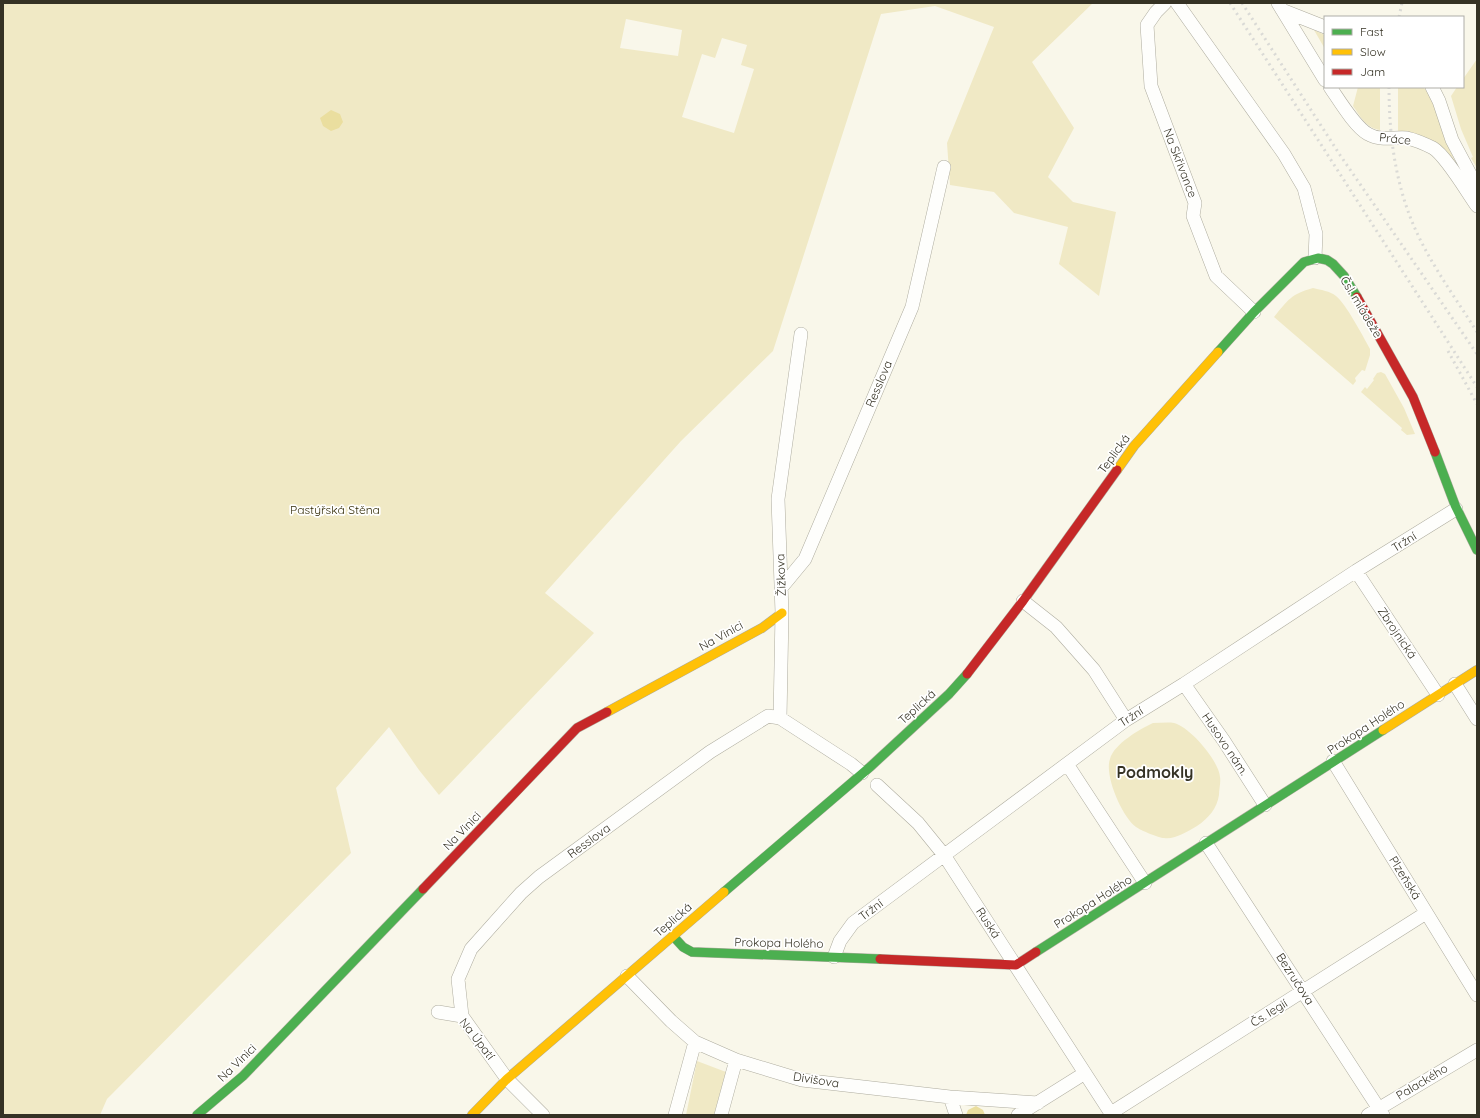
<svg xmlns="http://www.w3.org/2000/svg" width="1480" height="1118" font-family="Quicksand,sans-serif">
  <rect width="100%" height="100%" fill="#f9f7ea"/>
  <path fill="#f0e9c5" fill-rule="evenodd" d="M 3,3 L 1093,3 L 1032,62 L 1074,128 L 1048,177 L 1073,202 L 1116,212 L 1099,296 L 1059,264 L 1068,227 L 1014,213 L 994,192 L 950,185 L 947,143 L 994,27 L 935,6 L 881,14 L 773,351 L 681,441 L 545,593 L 594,633 L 439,795 L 419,770 L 389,727 L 336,788 L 351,853 L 107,1099 L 100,1115 L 3,1115 ZM 626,19 L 682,30 L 678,56 L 620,48 ZM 722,38 L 747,45 L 741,65 L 754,69 L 734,133 L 682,117 L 702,54 L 715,58 Z
    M 1314,30 L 1325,35 L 1325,49 Z
    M 1477,59 L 1477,168 L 1471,158 L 1473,157 L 1461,129 L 1451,96 L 1457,87 L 1463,87 L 1463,79 Z
    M 1358,87 L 1380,87 L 1380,130 C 1366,128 1360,116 1353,106 Z
    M 1398,87 L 1423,87 L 1425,89 L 1435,104 L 1448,146 L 1456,164 L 1414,133 L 1398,131 Z
    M 1313,288 C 1321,290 1330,291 1336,296 C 1346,304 1363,336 1370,349 L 1370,355 L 1365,371 L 1362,370 L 1355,378 L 1356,381 L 1353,385 L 1274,317 C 1288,300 1291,294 1313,288 Z
    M 1381,372 L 1385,374 L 1404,408 L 1415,434 L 1407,435 L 1401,430 L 1402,428 L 1361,392 L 1365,387 L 1367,389 L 1374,380 L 1373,379 L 1377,373 Z
    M 1153,723 C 1160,723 1168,722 1174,723 C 1190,727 1219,761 1220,777 C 1221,782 1219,789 1219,795 C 1217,808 1209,818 1197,826 C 1189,831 1174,840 1164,838 C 1159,838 1140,830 1136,827 C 1122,817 1104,775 1110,759 C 1114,744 1140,729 1153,723 Z
    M 697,1061 L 726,1072 L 714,1115 L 686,1115 Z"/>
  <path fill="#eade9f" d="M 331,110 L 340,114 L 343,122 L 339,128 L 331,131 L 323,126 L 320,118 Z
    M 976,1106 L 983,1110 L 985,1115 L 966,1115 L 968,1110 Z"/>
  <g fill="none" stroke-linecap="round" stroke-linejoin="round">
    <g stroke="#aeac9f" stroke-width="14">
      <path id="street" d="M 1165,3 L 1156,12 L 1147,25 L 1151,86 L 1195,203 L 1193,216 L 1216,276 L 1254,312
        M 1177,3 L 1284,154 L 1304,188 L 1316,234 L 1315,258
        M 1278,3 L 1325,80
        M 1282,10 L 1325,27
        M 1330,87 C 1339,100 1355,127 1368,134 C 1380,141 1394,137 1407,138 C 1416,140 1425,144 1433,148 C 1446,156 1467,192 1477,206
        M 1432,87 L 1439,101 L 1452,140 L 1477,187
        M 801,334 L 778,499 L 782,613 L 780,718 L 851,764 L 862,773
        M 1356,571 L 1438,695
        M 781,588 L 805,559 L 912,307 L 944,167
        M 1023,601 L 1056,627 L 1094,670 L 1126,720
        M 1184,684 L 1224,741 L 1265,805
        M 1455,684 L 1477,719
        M 1333,761 L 1477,995
        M 1067,764 L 1145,883
        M 877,785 L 918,823 L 944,855 L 1112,1115
        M 1206,843 L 1383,1115
        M 834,957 L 840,941 L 853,923 L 1126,720 L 1184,684 L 1356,571 L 1456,509
        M 627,976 L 671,1021 L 695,1042 L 736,1060 L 802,1080 L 950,1097 L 1038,1103
        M 438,1012 L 462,1016 L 507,1079 L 543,1115
        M 462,1016 L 458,979 L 471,949 L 521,893 L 539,877 L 710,752 L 768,716 L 780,718
        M 950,1097 L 956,1115
        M 1111,1113 L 1426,913
        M 675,1115 L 695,1042
        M 721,1115 L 736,1060
        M 1018,1115 L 1085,1073
        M 1368,1115 L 1477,1050"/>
    </g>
    <g stroke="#aeac9f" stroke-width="10">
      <path id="fast" d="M 1218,352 L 1254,312 L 1304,262 L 1318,258 L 1327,260 L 1333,264 L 1344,276 L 1357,297
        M 1435,452 L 1455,505 L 1477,550
        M 724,892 L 870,767 L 949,694 L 967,674
        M 673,936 L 683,947 L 692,952 L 880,959
        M 1036,952 L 1383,730
        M 197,1115 L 243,1076 L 423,889"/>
    </g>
    <g stroke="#aeac9f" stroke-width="10">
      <path id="slow" d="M 1117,470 L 1134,446 L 1218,352
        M 607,712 L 762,628 L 782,613
        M 1383,730 L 1477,670
        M 472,1115 L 507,1079 L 724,892"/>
    </g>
    <g stroke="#aeac9f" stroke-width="10">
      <path id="jam" d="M 1357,297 L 1413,397 L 1435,452
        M 967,674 L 1023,601 L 1117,470
        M 423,889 L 577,728 L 607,712
        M 880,959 L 1016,965 L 1036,952"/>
    </g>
    <use href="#street" stroke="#fefefc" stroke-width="13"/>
    <use href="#fast" stroke="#4caf50" stroke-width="9"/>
    <use href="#slow" stroke="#ffc107" stroke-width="9"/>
    <use href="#jam" stroke="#c62828" stroke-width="9"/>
    <path stroke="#dadad6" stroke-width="3" stroke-dasharray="2 4" stroke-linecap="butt" d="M 1230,3 L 1477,387
      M 1242,3 L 1340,155 L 1477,354
      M 1399,17 L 1402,3
      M 1389,87 C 1389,134 1395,181 1413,224 C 1429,262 1455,297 1477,332
      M 1448,351 L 1477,404"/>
  </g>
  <g text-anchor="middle" stroke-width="3.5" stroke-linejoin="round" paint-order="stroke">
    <g font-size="12" fill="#353224" stroke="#fff">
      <text transform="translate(1395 139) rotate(6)" y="4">Práce</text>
      <text transform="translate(1180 163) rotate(69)" y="4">Na Skřivance</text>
      <text transform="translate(1361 307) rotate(59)" y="4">Čsl. mládeže</text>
      <text transform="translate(879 384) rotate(-67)" y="4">Resslova</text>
      <text transform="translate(1114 454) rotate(-54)" y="4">Teplická</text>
      <text transform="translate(1404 542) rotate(-32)" y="4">Tržní</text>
      <text transform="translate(781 575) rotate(-92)" y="4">Žižkova</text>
      <text transform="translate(1397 633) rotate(56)" y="4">Zbrojnická</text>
      <text transform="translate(721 636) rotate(-29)" y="4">Na Vinici</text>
      <text transform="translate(917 707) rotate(-42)" y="4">Teplická</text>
      <text transform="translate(1131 717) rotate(-33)" y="4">Tržní</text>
      <text transform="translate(1366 727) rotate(-33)" y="4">Prokopa Holého</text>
      <text transform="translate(1225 744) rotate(56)" y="4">Husovo nám.</text>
      <text transform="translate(462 831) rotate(-46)" y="4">Na Vinici</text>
      <text transform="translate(589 841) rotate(-36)" y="4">Resslova</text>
      <text transform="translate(1405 878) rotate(58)" y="4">Plzeňská</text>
      <text transform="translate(1093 902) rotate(-32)" y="4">Prokopa Holého</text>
      <text transform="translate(871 910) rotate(-37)" y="4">Tržní</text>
      <text transform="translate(673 920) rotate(-41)" y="4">Teplická</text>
      <text transform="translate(988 923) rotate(57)" y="4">Ruská</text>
      <text transform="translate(779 943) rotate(1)" y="4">Prokopa Holého</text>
      <text transform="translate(1295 979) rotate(57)" y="4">Bezručova</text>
      <text transform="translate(1269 1013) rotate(-32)" y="4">Čs. legií</text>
      <text transform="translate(477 1039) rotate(52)" y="4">Na Úpatí</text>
      <text transform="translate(237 1063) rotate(-44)" y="4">Na Vinici</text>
      <text transform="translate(816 1080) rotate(9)" y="4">Divišova</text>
      <text transform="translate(1422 1082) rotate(-31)" y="4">Palackého</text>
    </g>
    <g font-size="12" fill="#312a04" stroke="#fff">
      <text x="335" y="514">Pastýřská Stěna</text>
    </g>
    <g font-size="16" font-weight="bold" fill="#353224" stroke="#fff">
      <text x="1155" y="778">Podmokly</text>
    </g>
  </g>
  <rect width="1480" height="1118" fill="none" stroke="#353224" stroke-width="8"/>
  <rect x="1324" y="16" width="140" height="72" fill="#ffffff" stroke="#aeada7"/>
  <rect x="1332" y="29" width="20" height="6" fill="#4caf50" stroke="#aeada7"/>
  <text x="1360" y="36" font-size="12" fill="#353224">Fast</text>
  <rect x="1332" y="49" width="20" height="6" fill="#ffc107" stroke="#aeada7"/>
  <text x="1360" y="56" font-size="12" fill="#353224">Slow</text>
  <rect x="1332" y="69" width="20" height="6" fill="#c62828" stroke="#aeada7"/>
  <text x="1360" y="76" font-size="12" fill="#353224">Jam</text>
</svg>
